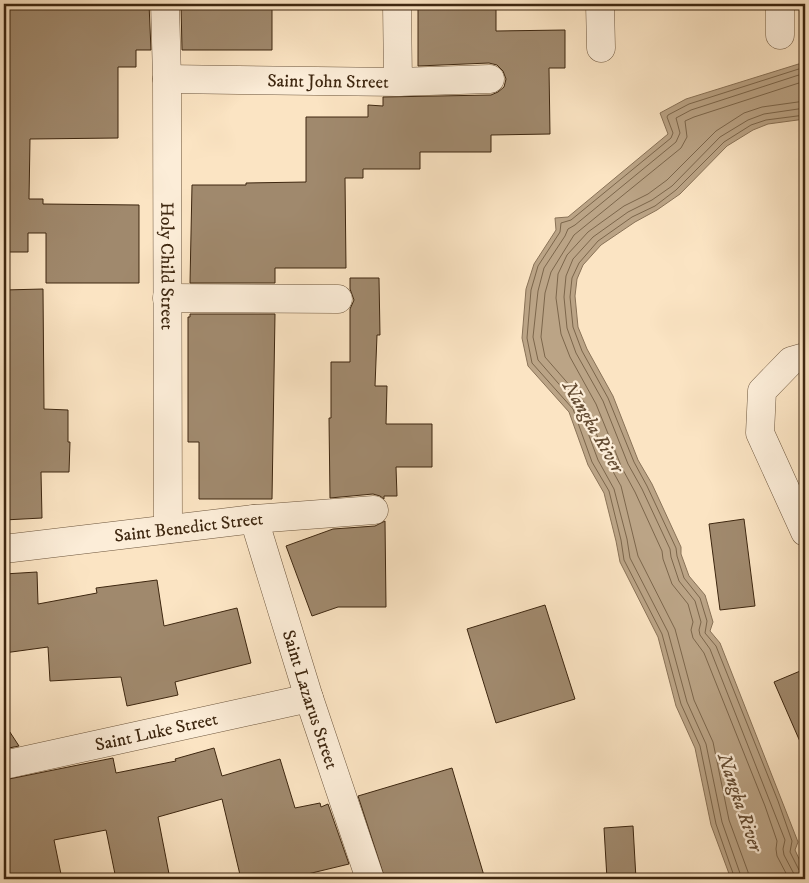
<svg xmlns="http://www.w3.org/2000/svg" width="809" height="883" font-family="'IM FELL DW Pica',serif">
  <rect width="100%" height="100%" fill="#fbe4c3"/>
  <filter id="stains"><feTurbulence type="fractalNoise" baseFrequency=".004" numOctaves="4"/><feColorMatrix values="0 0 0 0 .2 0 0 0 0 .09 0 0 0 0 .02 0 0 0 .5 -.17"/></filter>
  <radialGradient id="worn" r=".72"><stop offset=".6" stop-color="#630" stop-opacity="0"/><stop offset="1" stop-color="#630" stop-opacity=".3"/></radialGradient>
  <path fill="#bba486" stroke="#897257" d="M 805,62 L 805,119 L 768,124 L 753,130 L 727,146 L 680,194 L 657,210 L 635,222 L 601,245 L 583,265 L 577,279 L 575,296 L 578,327 L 587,349 L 613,396 L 638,460 L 652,484 L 681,547 L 681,554 L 689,576 L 705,595 L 713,622 L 710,631 L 720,643 L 798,842 L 795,850 L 805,872 L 805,879 L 731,879 L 711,825 L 695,748 L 676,706 L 658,637 L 620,562 L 616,541 L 604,493 L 588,465 L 569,412 L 528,366 L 522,338 L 526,289 L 534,264 L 556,230 L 555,218 L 568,217 L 668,134 L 660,113 L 686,99 Z"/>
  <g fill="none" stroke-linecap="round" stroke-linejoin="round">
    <path stroke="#7c664b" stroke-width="1" d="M 805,108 L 764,114 L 748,120 L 720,137 L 672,186 L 652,200 L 628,212 L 593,237 L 573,259 L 566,276 L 564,297 L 567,328 L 576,353 L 603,401 L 628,464 L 642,489 L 670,549 L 671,557 L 679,581 L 695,601 L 701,622 L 699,630 L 700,635 L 710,649 L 785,840 L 783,849 L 784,855 L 794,874 L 799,878 L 805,879
      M 805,115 L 766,120 L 751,125 L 724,142 L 676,190 L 655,206 L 632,217 L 598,241 L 579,263 L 572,278 L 570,297 L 573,327 L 582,351 L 608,398 L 634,462 L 647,486 L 676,548 L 677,556 L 684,578 L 700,598 L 707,621 L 705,633 L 716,646 L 778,801 L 792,841 L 790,852 L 799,870 L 805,872
      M 735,879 L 716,824 L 700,746 L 681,704 L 662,634 L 624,560 L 621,540 L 609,491 L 592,462 L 573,409 L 532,363 L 527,338 L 531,290 L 538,266 L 560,232 L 561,223 L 571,220 L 671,138 L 673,133 L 667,117 L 668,115 L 689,104 L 805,67
      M 742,879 L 722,822 L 706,744 L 687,702 L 668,632 L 630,558 L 627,539 L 614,489 L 598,460 L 578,406 L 538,360 L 533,337 L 538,291 L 544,268 L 565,236 L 568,229 L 575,225 L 676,142 L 680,133 L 676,118 L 691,110 L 805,73
      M 749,879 L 748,872 L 729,820 L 713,742 L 694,700 L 675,629 L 638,556 L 621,486 L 605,457 L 585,403 L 545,357 L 541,337 L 545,293 L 551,272 L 574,235 L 681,148 L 687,137 L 685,121 L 694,117 L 805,81
      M 789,879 L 777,856 L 776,849 L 777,841 L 765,806 L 704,653 L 693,638 L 691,630 L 693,622 L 688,604 L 672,584 L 663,559 L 662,551 L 635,492 L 622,468 L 596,404 L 570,357 L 561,334 L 556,298 L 558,274 L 567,255 L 588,232 L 624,206 L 648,194 L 667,180 L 716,131 L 744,113 L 762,107 L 805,101"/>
  </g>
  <path fill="#a0896d" stroke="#3e2710" d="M 4,4 L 149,4 L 151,50 L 136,50 L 136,67 L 118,67 L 118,138 L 30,139 L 29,199 L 43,199 L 43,204 L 139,205 L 139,283 L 46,283 L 46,233 L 28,233 L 28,252 L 4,252 Z
    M 181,4 L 272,4 L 272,50 L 182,50 Z
    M 418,4 L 496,4 L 496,31 L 565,30 L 565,68 L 549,68 L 550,134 L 491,135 L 491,152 L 420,152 L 420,169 L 363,169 L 363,178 L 345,178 L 346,268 L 275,268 L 275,283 L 190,283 L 192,185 L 246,185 L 246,183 L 306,182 L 306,117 L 368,117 L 368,105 L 383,106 L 383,97 L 491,95 L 498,92 L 504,87 L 506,79 L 503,71 L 497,65 L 489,63 L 418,66 Z
    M 350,278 L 379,278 L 380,335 L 377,335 L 375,386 L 387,386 L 386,424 L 432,424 L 432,467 L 396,467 L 397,496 L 384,496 L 384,499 L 380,496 L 373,494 L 330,498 L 329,418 L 331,418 L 331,362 L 350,362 L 350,309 L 354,300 L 350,289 Z
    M 43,289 L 44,409 L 68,410 L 68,442 L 70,442 L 69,472 L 41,472 L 42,518 L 4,520 L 4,290 Z
    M 190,314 L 275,314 L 272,499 L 199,499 L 199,442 L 188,442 L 188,317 L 190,317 Z
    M 744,519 L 755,606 L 720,610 L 709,524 Z
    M 385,521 L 386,607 L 338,607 L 312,616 L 286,546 L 333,529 L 375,526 Z
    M 37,572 L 38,604 L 97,593 L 96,588 L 157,580 L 164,626 L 237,608 L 251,663 L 175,682 L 178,695 L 127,706 L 121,677 L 50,681 L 48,647 L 4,653 L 4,574 Z
    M 545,605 L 575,699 L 496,723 L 467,629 Z
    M 805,669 L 805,753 L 774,682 Z
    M 4,723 L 19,746 L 4,749 Z
    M 214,748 L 222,776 L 280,759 L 295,808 L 320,803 L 321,807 L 328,804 L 349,864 L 287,879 L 241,879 L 222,799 L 158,817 L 170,879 L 116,879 L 106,830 L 54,840 L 62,879 L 4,879 L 4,780 L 113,758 L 116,773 L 176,761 L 175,759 Z
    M 452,768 L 485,879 L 385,879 L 358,796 Z
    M 633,826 L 636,879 L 607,879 L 604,828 Z"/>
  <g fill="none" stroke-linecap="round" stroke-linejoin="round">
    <g stroke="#6d563d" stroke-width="29">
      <g id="minor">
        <path id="s1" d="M 165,4 L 167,79 L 168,529"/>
        <path d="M 397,4 L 398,82"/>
        <path d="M 600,4 L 601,48"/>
        <path d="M 780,4 L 780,35"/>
        <path id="s2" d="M 167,79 L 398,82 L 490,79"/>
        <path d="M 167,298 L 338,299"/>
        <path d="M 805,357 L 791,361 L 762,391 L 760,433 L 805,532"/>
        <path id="s3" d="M 254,519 L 309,698 L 370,879"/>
        <path id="s4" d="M 4,549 L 254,519 L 374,510"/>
        <path id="s5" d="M 4,765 L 309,698"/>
      </g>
    </g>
    <use href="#minor" stroke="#fcedd8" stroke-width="28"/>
  </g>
  <g text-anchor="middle" stroke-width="4.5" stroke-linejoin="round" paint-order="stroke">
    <g font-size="18" fill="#3e2710" stroke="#fcedd8">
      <text dy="6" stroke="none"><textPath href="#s2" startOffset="161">Saint John Street</textPath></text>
      <text dy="6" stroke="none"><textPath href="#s1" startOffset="262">Holy Child Street</textPath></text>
      <text dy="6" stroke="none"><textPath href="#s4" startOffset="186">Saint Benedict Street</textPath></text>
      <text dy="6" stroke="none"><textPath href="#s3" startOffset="189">Saint Lazarus Street</textPath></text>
      <text dy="6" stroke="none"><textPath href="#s5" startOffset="156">Saint Luke Street</textPath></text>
    </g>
    <g font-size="19" font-style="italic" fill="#644c33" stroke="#fcedd8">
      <text transform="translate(594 426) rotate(60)" y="7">Nangka River</text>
      <text transform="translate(741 802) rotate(71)" y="7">Nangka River</text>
    </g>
  </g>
  <rect width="809" height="883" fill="none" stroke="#fbe4c3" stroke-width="20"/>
  <rect x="5" y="5" width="799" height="873" fill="none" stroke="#3e2710" stroke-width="2.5"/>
  <rect x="10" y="10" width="789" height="863" fill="none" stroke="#3e2710"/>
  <rect width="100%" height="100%" filter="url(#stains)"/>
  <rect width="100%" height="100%" fill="url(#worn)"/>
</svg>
